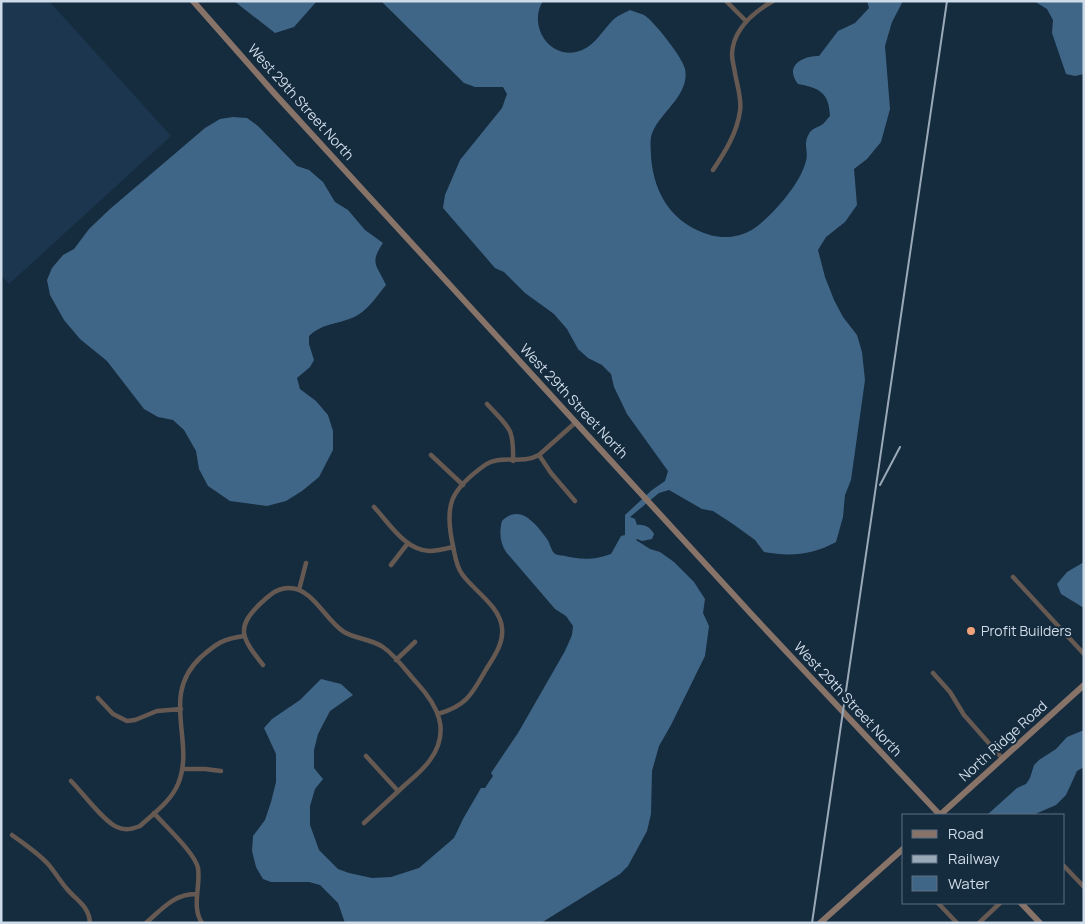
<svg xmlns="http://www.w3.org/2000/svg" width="1085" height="924" font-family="Manrope,sans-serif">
  <rect width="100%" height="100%" fill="#152b3e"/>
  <path fill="#1b364e" d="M 1,1 L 49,1 L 171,136 L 9,284 L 1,275 Z"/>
  <path fill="#406687" d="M 234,1 L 317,1 L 294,27 L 275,33 Z
    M 381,1 L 543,1 C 528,24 548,58 576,52 C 594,48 601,32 613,20 C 617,16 624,13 630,10 C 634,12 640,13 644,15 C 654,21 683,58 685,69 C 690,94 662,111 653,131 C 649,138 651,149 651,157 C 654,195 673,224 710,235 C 728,240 746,236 760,224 C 776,211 801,182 806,161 C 809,150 802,144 810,132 C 813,128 819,127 823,124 C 825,122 828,118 830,116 C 829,93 820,88 798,84 C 784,66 802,56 819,56 L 838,31 L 855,23 L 869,8 L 867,1 L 903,1 L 892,22 L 885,46 L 890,109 L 881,142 L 867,159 L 854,169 L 857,205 L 845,222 L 826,237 L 818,250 L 825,277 L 834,300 L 843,317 L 857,335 L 862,352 L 865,380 L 851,480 L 845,495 L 843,517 L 836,542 C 812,555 791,557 764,552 L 755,540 L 733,524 L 713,511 L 702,509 L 669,490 L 659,493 L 630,517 L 635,519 L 637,525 C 645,524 651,528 654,534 L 652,539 L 642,541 L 637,539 L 636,540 L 650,549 L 660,552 L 674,562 L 694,582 L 705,599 L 703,613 L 709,626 L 705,656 L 671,725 L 659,746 L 652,771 L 651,814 L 647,831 L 628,866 L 620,874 L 541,923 L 345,923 L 338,903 L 320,885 L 309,882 L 271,882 L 263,879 L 256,867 L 252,851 L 253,836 L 265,820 L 271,802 L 276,782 L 276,754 L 264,728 L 272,719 L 300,700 L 321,679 L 341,684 L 353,695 L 330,711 L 318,734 L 314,750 L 314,768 L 323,779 L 315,789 L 310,806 L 310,825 L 319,850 L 338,869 L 349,873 L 372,878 L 391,877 L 419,868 L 454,838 L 463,819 L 481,788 L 485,788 L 493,776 L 491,773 L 518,733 L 565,651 L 572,635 L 573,626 L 566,616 L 555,609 L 506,552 C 500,543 499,532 502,521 C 520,503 536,524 547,539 C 550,543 551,550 554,553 C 557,556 562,555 565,556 C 585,560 592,560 611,554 L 621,536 L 625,535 L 625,515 L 652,490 L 665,481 L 668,471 L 627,414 L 614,387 L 611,374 L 602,365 L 588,358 L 578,349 L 567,329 L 554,314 L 525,293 L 504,272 L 495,268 L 443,208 L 445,195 L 460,160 L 502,108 L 507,94 L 503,87 L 475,87 L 464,83 Z
    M 1034,1 L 1084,1 L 1084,74 L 1075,76 L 1066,74 L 1052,33 L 1053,20 L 1047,9 Z
    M 233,117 L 247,118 L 258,126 L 297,166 L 309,170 L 323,182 L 335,202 L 348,210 L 365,230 L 383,243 C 369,264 377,265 386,285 C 377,296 366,313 352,318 C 337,324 321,324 309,336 L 309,344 L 314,360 L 310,367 L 297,378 L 300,389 L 316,401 L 328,415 L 333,431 L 333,450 L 319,477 L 302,491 L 286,501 L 267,506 L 230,501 L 208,486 L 199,469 L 196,451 L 184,430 L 173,420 L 158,417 L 144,409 L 107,361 L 80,339 L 64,320 L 50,295 L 47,280 L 52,268 L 63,255 L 74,249 L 89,229 L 110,209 L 205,128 L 220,119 Z
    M 1084,562 L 1084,608 L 1061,594 L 1057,584 L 1067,572 Z
    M 1084,730 L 1084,767 L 1077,771 L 1066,795 L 1056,805 L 1033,815 L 987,815 L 1017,788 L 1026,784 L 1030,778 L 1034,765 L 1039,760 L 1056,749 L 1067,737 Z"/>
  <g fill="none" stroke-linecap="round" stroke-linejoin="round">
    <path stroke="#665952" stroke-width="4.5" d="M 726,1 L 746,21
      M 713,170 C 725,152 737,133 740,111 C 742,99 737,85 735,73 C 734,67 732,60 732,54 C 733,29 754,12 773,1
      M 487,404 C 509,428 514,427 513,461
      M 431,455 L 463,485
      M 539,455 L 551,473 L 575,501
      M 374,507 C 389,523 405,550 429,551 C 437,551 445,549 453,547
      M 391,565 L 408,543
      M 1013,577 L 1084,654
      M 299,590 L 306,563
      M 396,660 L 415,642
      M 263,665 C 242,638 234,628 262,602 C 270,595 277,588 289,588 C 313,588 325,620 344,632 C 356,639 371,639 383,647 C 396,656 406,671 417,683 C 438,706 451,731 430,760 C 423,770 414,777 406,784 C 392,797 378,810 364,823
      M 933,673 L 950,692 L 964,715 L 1002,758
      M 98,698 L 113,714 L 127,721 L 135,720 L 157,711 L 181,709
      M 438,714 C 465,706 471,696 484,673 C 492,659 504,645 502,628 C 500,606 474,591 462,574 C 456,566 455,555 453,546 C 444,505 450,490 485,465 C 500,454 521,465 539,455 L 576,422
      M 366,756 L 398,791
      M 182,769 L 205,769 L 221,771
      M 71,781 C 82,792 104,822 117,827 C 125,831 132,829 140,826 C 154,813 171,801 178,784 C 196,741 159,696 201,657 C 217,643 223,639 244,636
      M 154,813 C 165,826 195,853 198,868 C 201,886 191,906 202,923
      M 12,835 C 24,844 38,853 48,864 C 55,872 60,881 67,889 C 77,901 89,906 90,923
      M 1064,866 L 1084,887
      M 938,903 L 957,923
      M 146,923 C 162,909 175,893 197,894
      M 979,923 L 1000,903"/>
    <path stroke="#887369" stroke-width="6" d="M 193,1 L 274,93 L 754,617 L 940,815
      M 940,815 L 1084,685
      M 1021,903 L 1040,923
      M 820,923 L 904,848"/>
    <path stroke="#99a9b8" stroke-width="2" d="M 880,485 L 900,447
      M 812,923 L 947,1"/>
  </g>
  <circle fill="#f0a27a" stroke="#152b3e" stroke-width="2" cx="971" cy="631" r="5"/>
  <g text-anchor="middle" stroke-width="4" stroke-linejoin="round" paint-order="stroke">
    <g font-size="14" fill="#cedbe8" stroke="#152b3e">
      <text transform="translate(301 102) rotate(48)" y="5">West 29th Street North</text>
      <text transform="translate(574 401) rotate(47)" y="5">West 29th Street North</text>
      <text transform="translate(848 699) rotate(47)" y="5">West 29th Street North</text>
      <text transform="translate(1003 741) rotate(-42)" y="5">North Ridge Road</text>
    </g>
    <g font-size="14" fill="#cedbe8" stroke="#152b3e" text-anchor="start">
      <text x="981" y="636">Profit Builders</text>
    </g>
  </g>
  <rect width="1085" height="924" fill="none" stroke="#cedbe8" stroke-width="5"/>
  <rect x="902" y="814" width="162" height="90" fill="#152b3e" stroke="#5f7182"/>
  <rect x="912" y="830" width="25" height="8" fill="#887369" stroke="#5f7182"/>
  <text x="948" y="839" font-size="15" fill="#cedbe8">Road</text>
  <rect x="912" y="855" width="25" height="8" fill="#99a9b8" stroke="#5f7182"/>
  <text x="948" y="864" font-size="15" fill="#cedbe8">Railway</text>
  <rect x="912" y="876" width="25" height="15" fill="#406687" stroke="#5f7182"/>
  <text x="948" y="889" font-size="15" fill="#cedbe8">Water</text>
</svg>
